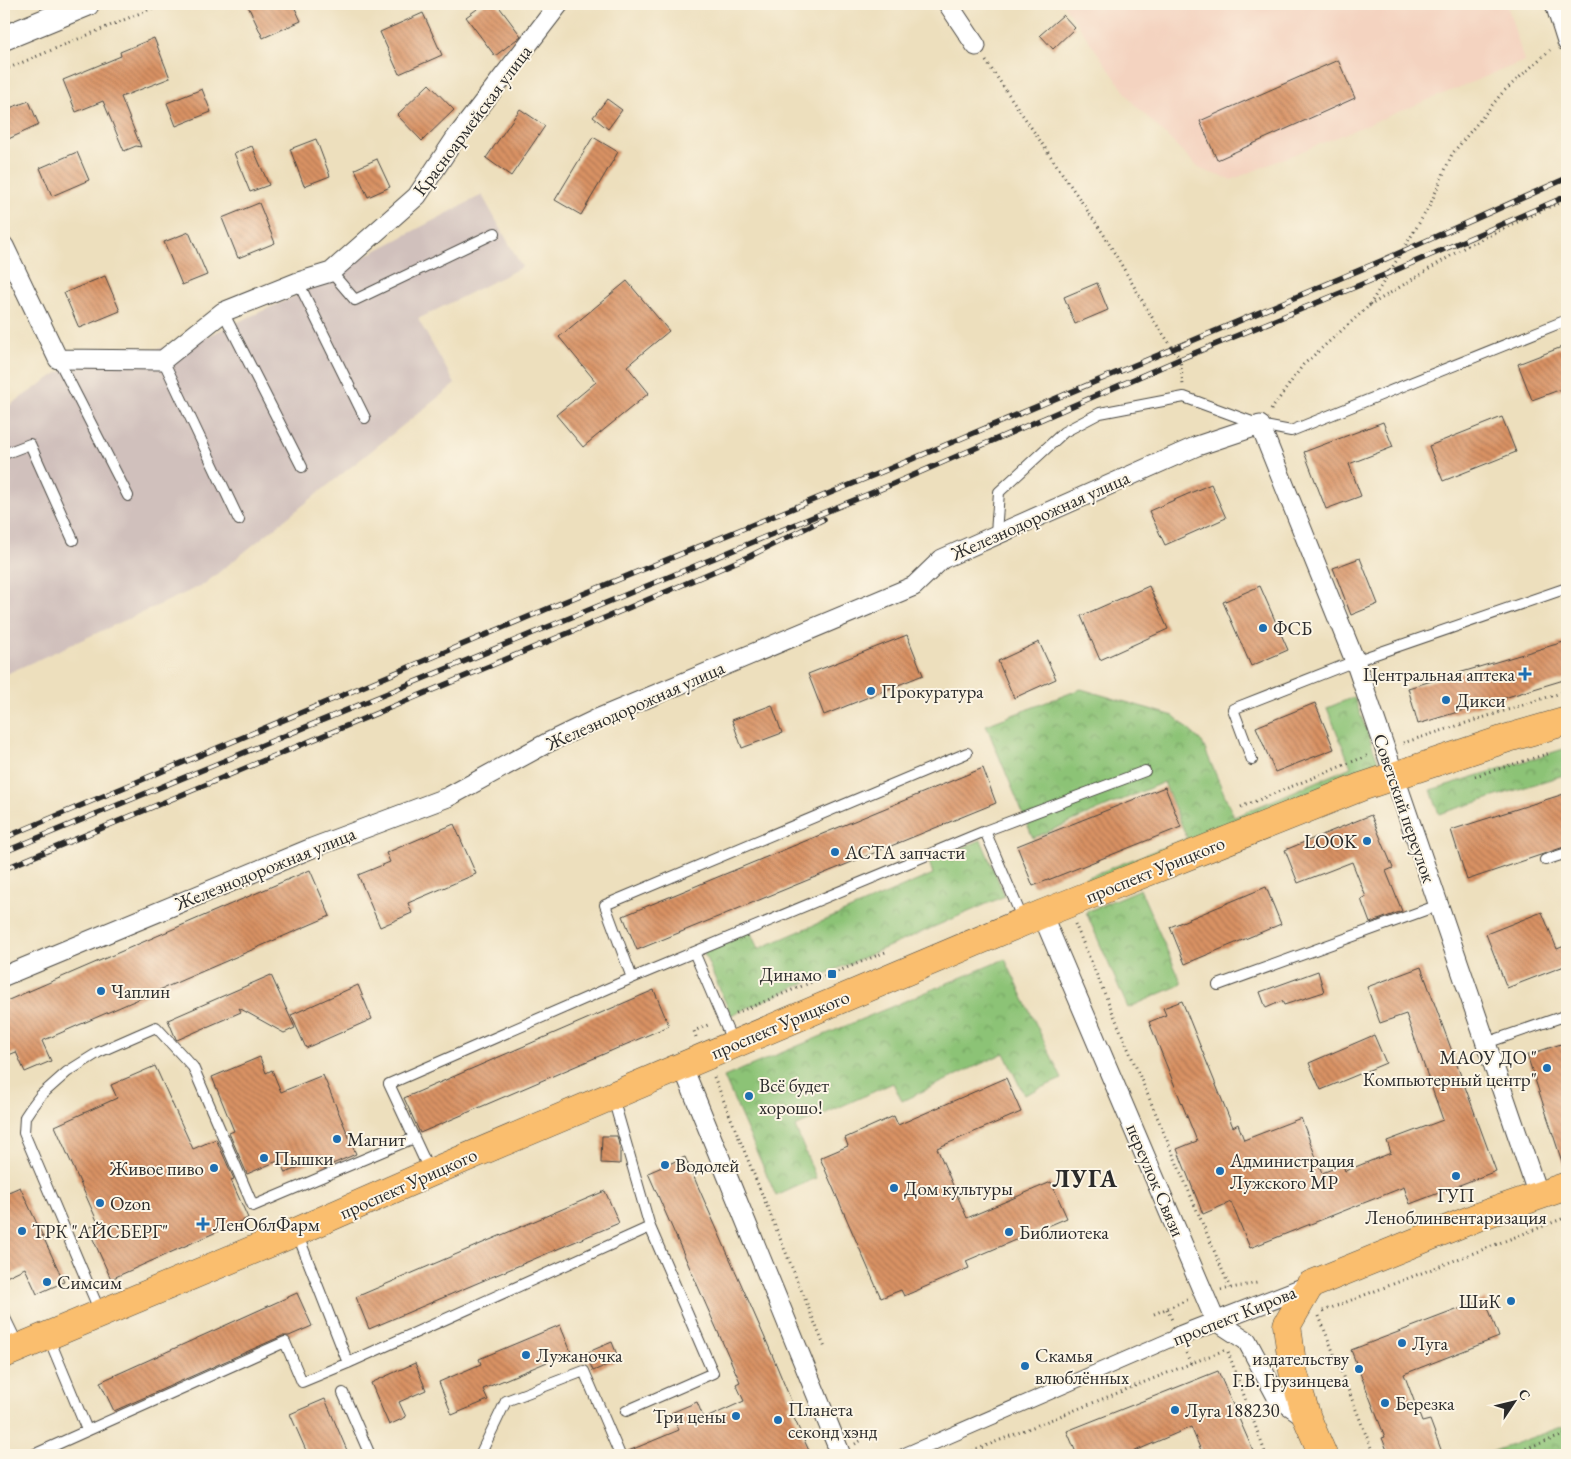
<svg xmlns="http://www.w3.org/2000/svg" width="1571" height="1459" font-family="'EB Garamond',serif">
  <defs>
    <pattern id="park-crowns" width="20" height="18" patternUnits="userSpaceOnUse" patternTransform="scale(1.25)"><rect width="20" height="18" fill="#8cc376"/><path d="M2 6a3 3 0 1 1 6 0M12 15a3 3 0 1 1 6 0" fill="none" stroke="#739f61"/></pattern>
    <pattern id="building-back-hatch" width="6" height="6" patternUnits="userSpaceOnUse" patternTransform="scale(1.25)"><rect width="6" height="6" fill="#d99264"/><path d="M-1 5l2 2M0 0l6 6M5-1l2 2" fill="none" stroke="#b07753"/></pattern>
  </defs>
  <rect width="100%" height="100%" fill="#fcf5e5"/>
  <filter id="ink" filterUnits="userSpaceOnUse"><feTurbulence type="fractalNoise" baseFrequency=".02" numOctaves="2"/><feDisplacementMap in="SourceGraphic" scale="10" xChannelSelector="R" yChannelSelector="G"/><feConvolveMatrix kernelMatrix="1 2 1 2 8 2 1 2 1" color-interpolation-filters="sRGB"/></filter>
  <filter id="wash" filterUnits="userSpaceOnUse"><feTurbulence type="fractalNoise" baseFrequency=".0096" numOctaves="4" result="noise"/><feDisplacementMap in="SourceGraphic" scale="20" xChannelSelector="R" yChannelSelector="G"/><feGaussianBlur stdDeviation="1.12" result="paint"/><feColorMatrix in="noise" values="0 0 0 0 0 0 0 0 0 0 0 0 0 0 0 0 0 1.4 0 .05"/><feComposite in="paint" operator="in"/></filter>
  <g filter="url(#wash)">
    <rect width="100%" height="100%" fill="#eddfbd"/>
    <path fill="#f4d3c0" d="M 1063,4 L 1507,4 L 1524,61 L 1231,180 L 1200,169 L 1133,103 Z"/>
    <path fill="#d0c0bc" d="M 482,195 L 522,267 L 418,319 L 455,384 L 203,585 L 4,675 L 4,409 L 59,372 L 201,339 L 319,285 L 358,260 Z"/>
    <path fill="url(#park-crowns)" stroke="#5c7750" d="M 1081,689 L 1174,716 L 1202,742 L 1234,817 L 1351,767 L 1327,708 L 1354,697 L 1384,777 L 1037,918 L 1030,900 L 1187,838 L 1164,782 L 1033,838 L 986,725 Z
      M 1567,748 L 1567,774 L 1439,814 L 1431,790 Z
      M 981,840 L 1005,896 L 731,1015 L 703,951 L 750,931 L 758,949 L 933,874 L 929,862 Z
      M 1140,889 L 1182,984 L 1128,1008 L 1086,912 Z
      M 1005,959 L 1062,1079 L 1024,1095 L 1004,1053 L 902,1101 L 893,1083 L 795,1127 L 816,1178 L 776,1196 L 724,1077 Z
      M 1567,1425 L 1567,1455 L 1483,1455 Z"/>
    <g id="blocks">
      <path fill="url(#building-back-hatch)" d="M 247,4 L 293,4 L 301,21 L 263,38 Z
        M 484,4 L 497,4 L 521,36 L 495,56 L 466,17 Z
        M 423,13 L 442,55 L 399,74 L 380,32 Z
        M 1063,15 L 1075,28 L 1053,49 L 1040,35 Z
        M 154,38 L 170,78 L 121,97 L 141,147 L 136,146 L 124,151 L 103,101 L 76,112 L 63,80 L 121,56 L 120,52 Z
        M 1338,60 L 1355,98 L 1217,160 L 1200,121 Z
        M 429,84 L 454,110 L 422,141 L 397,115 Z
        M 202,89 L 211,112 L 176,126 L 167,103 Z
        M 607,99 L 622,110 L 608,129 L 593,117 Z
        M 29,101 L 39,125 L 4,141 L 4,110 Z
        M 520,109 L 545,126 L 511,176 L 486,158 Z
        M 593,137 L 618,152 L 581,215 L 555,200 Z
        M 316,139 L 330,176 L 304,186 L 290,149 Z
        M 252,146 L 269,185 L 250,192 L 234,153 Z
        M 77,152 L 89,180 L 52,196 L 40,168 Z
        M 377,159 L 390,187 L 368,197 L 355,169 Z
        M 259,203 L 275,243 L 238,258 L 222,218 Z
        M 189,232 L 207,275 L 182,285 L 164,242 Z
        M 105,276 L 120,311 L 79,328 L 64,293 Z
        M 627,281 L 669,331 L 627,366 L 649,393 L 583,447 L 556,415 L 596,382 L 559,337 Z
        M 1097,283 L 1108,310 L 1075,324 L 1064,297 Z
        M 1567,345 L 1567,387 L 1532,400 L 1518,364 Z
        M 1502,417 L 1516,452 L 1443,481 L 1429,446 Z
        M 1383,422 L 1393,447 L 1349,464 L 1361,496 L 1326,509 L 1304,452 Z
        M 1211,484 L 1226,518 L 1165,545 L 1149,511 Z
        M 1360,558 L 1378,604 L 1351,615 L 1333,568 Z
        M 1149,586 L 1168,629 L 1100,660 L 1081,616 Z
        M 1260,586 L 1288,650 L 1251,666 L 1223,602 Z
        M 907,635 L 923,675 L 824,715 L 808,674 Z
        M 1567,641 L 1567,679 L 1418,724 L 1408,688 Z
        M 1039,642 L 1056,679 L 1014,698 L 998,661 Z
        M 1315,703 L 1334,749 L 1275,772 L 1256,727 Z
        M 772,705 L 782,733 L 742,748 L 732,720 Z
        M 983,768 L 996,803 L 637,950 L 623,916 Z
        M 1165,787 L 1181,827 L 1033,886 L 1017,846 Z
        M 1567,793 L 1567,846 L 1467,880 L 1451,830 Z
        M 1371,815 L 1393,868 L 1386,871 L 1402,911 L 1370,923 L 1361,899 L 1366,897 L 1352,862 L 1298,883 L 1285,850 Z
        M 454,824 L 476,874 L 408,903 L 412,913 L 380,927 L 358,875 L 390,862 L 386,853 Z
        M 310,870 L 330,916 L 42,1041 L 51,1061 L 25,1072 L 16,1052 L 4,1057 L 4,1002 Z
        M 1266,887 L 1281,924 L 1185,964 L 1170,927 Z
        M 1542,912 L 1557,949 L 1567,945 L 1567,965 L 1507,988 L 1486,934 Z
        M 1421,967 L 1496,1171 L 1410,1204 L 1404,1187 L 1250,1248 L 1231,1202 L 1203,1214 L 1177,1149 L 1197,1141 L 1149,1022 L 1166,1015 L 1163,1008 L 1182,1001 L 1233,1127 L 1238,1124 L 1244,1140 L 1301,1118 L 1322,1173 L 1343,1165 L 1345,1171 L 1391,1153 L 1387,1141 L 1443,1120 L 1406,1014 L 1380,1023 L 1367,987 Z
        M 1318,971 L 1324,992 L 1284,1005 L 1282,1001 L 1266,1008 L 1260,992 Z
        M 271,975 L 295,1028 L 284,1033 L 239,1008 L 241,1012 L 177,1040 L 176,1039 L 168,1020 Z
        M 358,985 L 372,1019 L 306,1048 L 291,1015 Z
        M 654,990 L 669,1026 L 420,1133 L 404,1098 Z
        M 1374,1035 L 1386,1063 L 1321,1090 L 1309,1063 Z
        M 1561,1044 L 1567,1063 L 1567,1168 L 1564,1168 L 1527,1055 Z
        M 260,1057 L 266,1073 L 272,1070 L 281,1092 L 323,1075 L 356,1154 L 323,1168 L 319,1159 L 285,1173 L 280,1160 L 247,1174 L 229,1133 L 234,1131 L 212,1077 Z
        M 155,1066 L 193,1149 L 216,1139 L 234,1179 L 231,1180 L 248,1218 L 111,1279 L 88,1228 L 98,1223 L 55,1126 L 117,1098 L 111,1085 Z
        M 1006,1078 L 1021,1112 L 937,1148 L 967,1218 L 1051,1182 L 1067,1218 L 966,1261 L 969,1268 L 904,1296 L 901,1290 L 881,1298 L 820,1158 L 848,1146 L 845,1138 L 894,1116 L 898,1125 Z
        M 602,1136 L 617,1136 L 620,1149 L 620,1164 L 601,1163 Z
        M 685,1157 L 768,1345 L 792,1403 L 788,1405 L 811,1455 L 627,1455 L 626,1452 L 679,1430 L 671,1413 L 697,1402 L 704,1419 L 744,1401 L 736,1384 L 740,1382 L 648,1173 Z
        M 20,1187 L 64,1282 L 37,1294 L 25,1268 L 4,1278 L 4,1194 Z
        M 605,1191 L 619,1223 L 369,1329 L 356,1297 Z
        M 297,1293 L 312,1326 L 289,1336 L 282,1336 L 114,1411 L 100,1382 Z
        M 1485,1299 L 1499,1337 L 1404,1374 L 1422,1422 L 1430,1420 L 1443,1455 L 1389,1455 L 1382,1438 L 1385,1437 L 1351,1350 Z
        M 560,1325 L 571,1352 L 483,1389 L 488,1400 L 452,1415 L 439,1382 L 481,1364 L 479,1359 Z
        M 612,1342 L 619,1360 L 593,1371 L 586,1353 Z
        M 415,1363 L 426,1390 L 399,1402 L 406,1417 L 389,1425 L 371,1383 Z
        M 1218,1371 L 1255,1455 L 1203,1455 L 1191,1427 L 1126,1455 L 1077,1455 L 1067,1431 Z
        M 325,1399 L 349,1455 L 308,1455 L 290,1414 Z"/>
    </g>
  </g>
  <g filter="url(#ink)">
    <use href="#blocks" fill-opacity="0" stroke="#484641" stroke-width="1"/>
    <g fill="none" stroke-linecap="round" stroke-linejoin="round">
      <g stroke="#484641" stroke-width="12">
        <path id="service" d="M 331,272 L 355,300 L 495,233
          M 298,282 L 365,418
          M 223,312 L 302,467
          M 58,359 L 128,496
          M 163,360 L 239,520
          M 4,454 L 30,444 L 73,540
          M 996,533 L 999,492 L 1064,432 L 1100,413 L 1184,397 L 1260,425 L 1291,431 L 1567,320
          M 1252,760 L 1233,709 L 1355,661 L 1567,588
          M 985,831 L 1023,920
          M 1545,860 L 1567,853
          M 694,952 L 733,1043
          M 632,978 L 605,905 L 967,753
          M 1218,985 L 1439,905
          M 1486,1043 L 1567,1015
          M 613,1098 L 650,1227 L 713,1373 L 626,1411
          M 430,1172 L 389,1084 L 632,978 L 985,831 L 1145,771
          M 297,1233 L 348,1363
          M 100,1312 L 24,1133 L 25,1117 L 31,1108 L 40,1096 L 67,1072 L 99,1052 L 156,1027 L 193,1067 L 253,1206 L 414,1138
          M 4,1316 L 19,1347
          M 48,1336 L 87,1430
          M 343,1393 L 370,1455
          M 33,1455 L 285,1342 L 302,1382 L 348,1363 L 650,1227
          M 480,1455 L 506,1401 L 584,1371 L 620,1455"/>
      </g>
      <g stroke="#484641" stroke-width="16">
        <path id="pedestrian" d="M 905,1455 L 1179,1336"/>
      </g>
      <g stroke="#484641" stroke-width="21">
        <path id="minor" d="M 948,4 L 976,46
          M 1555,4 L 1567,42
          M 4,246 L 58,359 L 163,360 L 223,312 L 298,282 L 331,272 L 417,196 L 455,139 L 559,4
          M 1042,914 L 1215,1320 L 1247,1341 L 1277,1397 L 1307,1418
          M 4,976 L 312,848 L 448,797 L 547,743 L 597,719 L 914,586 L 942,559 L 1197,446 L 1260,425 L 1355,661 L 1538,1195
          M 682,1065 L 841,1455
          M 1179,1336 L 1310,1285"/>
      </g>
      <g stroke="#484641" stroke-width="26">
        <path id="tertiary" d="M 4,38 L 87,4"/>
      </g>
      <g stroke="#484641" stroke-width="29">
        <path id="primary" d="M 4,1354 L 296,1232 L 430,1173 L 1042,914 L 1361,787 L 1508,738 L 1567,721
          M 1323,1455 L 1307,1418 L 1293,1371 L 1287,1325 L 1310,1285 L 1480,1216 L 1567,1186"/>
      </g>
      <path stroke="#484641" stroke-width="3" stroke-dasharray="1 4" stroke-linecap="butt" d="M 986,61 L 1104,235 L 1153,319 L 1180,359 L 1183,385
        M 4,70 L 162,4
        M 1369,306 L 1465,247 L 1551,206 L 1567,201
        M 1271,410 L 1303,365 L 1369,306 L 1430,205 L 1452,154 L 1503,92 L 1550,50
        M 1403,743 L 1567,691
        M 1475,776 L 1550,753
        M 1241,807 L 1369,755
        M 1075,924 L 1230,1288
        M 736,1013 L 888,951
        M 696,1037 L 694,1031 L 710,1024
        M 714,1077 L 825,1348
        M 1221,1290 L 1257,1283
        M 1167,1309 L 1172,1320
        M 1323,1311 L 1567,1217
        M 1154,1314 L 1187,1300
        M 1319,1316 L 1374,1455
        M 1228,1352 L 1266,1455
        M 1186,1353 L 1191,1364
        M 855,1444 L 862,1440
        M 963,1455 L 1227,1349
        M 1507,1455 L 1567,1434"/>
      <use href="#service" stroke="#fff" stroke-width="10"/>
      <use href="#pedestrian" stroke="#fff" stroke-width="14"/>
      <use href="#minor" stroke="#fff" stroke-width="19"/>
      <use href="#tertiary" stroke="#fff" stroke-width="24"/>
      <use href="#primary" stroke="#fabe6e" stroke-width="28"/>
      <g stroke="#2b2b2b" stroke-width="5.5">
        <path id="rail" d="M 4,838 L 561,603 L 884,471 L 1381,261 L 1567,178
          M 4,852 L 893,484 L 1180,359 L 1389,273 L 1567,196
          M 4,869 L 614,614 L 750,556 L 824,519"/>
      </g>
      <use href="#rail" stroke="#fcf5e5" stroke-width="4" stroke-dasharray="11" stroke-linecap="butt"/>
    </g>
  </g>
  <g fill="#1f6fb2" stroke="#fcf5e5" stroke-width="2">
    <circle cx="1263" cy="628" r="5"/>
    <path d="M1522.5 666.5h5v5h5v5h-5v5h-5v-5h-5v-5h5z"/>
    <circle cx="871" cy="691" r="5"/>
    <circle cx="1446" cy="700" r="5"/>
    <circle cx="1367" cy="841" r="5"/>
    <circle cx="835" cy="852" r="5"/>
    <rect x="827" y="969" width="10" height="10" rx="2.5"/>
    <circle cx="101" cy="991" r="5"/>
    <circle cx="1547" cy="1068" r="5"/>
    <circle cx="749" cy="1096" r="5"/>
    <circle cx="337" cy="1139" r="5"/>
    <circle cx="264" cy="1158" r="5"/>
    <circle cx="665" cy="1165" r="5"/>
    <circle cx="214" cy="1168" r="5"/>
    <circle cx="1220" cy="1171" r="5"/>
    <circle cx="1456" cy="1176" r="5"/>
    <circle cx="894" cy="1188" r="5"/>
    <circle cx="100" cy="1203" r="5"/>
    <path d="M200.5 1216.5h5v5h5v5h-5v5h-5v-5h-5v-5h5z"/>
    <circle cx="22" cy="1231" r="5"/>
    <circle cx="1009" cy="1232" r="5"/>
    <circle cx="47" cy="1282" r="5"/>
    <circle cx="1511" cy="1301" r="5"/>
    <circle cx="1402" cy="1343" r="5"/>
    <circle cx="526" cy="1355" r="5"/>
    <circle cx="1025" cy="1366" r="5"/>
    <circle cx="1359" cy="1369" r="5"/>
    <circle cx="1385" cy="1403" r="5"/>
    <circle cx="1175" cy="1410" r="5"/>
    <circle cx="736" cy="1416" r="5"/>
    <circle cx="778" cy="1420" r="5"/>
  </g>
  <g text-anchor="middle" stroke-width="4" stroke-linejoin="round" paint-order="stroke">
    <g font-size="19" fill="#2b2b2b" stroke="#fcf5e5">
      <text transform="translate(472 120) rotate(-53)" y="7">Красноармейская улица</text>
      <text transform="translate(1040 515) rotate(-24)" y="7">Железнодорожная улица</text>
      <text transform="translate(635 705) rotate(-24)" y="7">Железнодорожная улица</text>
      <text transform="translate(1405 808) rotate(71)" y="7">Советский переулок</text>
      <text transform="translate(265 868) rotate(-22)" y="7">Железнодорожная улица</text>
      <text transform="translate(1155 869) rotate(-22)" y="7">проспект Урицкого</text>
      <text transform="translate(780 1024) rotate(-23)" y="7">проспект Урицкого</text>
      <text transform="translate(1156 1180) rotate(67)" y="7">переулок Связи</text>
      <text transform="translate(408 1183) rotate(-24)" y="7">проспект Урицкого</text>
      <text transform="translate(1234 1315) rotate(-22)" y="7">проспект Кирова</text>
    </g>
    <g font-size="19" fill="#2b2b2b" stroke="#fcf5e5" text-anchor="start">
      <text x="1273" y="635">ФСБ</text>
      <text x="1515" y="681" text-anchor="end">Центральная аптека</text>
      <text x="881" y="698">Прокуратура</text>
      <text x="1456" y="707">Дикси</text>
      <text x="1357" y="848" text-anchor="end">LOOK</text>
      <text x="845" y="859">АСТА запчасти</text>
      <text x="822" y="981" text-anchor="end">Динамо</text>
      <text x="111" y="998">Чаплин</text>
      <text x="1537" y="1064" text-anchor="end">МАОУ ДО "<tspan x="1537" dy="22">Компьютерный центр"</tspan></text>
      <text x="759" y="1092">Всё будет<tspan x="759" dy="22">хорошо!</tspan></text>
      <text x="347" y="1146">Магнит</text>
      <text x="274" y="1165">Пышки</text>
      <text x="1230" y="1167">Администрация<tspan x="1230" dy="22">Лужского МР</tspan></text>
      <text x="675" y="1172">Водолей</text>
      <text x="204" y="1175" text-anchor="end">Живое пиво</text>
      <text x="904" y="1195">Дом культуры</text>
      <text x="1456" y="1202" text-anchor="middle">ГУП<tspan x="1456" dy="22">Леноблинвентаризация</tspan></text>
      <text x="110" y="1210">Ozon</text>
      <text x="213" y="1231">ЛенОблФарм</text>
      <text x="32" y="1238">ТРК "АЙСБЕРГ"</text>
      <text x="1019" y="1239">Библиотека</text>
      <text x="57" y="1289">Симсим</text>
      <text x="1501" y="1308" text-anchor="end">ШиК</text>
      <text x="1412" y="1350">Луга</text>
      <text x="536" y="1362">Лужаночка</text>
      <text x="1035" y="1362">Скамья<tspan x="1035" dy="22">влюблённых</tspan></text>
      <text x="1349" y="1365" text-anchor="end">издательству<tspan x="1349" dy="22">Г.В. Грузинцева</tspan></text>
      <text x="1395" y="1410">Березка</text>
      <text x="788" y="1416">Планета<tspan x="788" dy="22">секонд хэнд</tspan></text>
      <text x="1185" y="1417">Луга 188230</text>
      <text x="726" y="1423" text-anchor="end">Три цены</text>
    </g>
    <g font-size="24" font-weight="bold" letter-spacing="1" fill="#2b2b2b" stroke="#fcf5e5">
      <text x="1085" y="1187">ЛУГА</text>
    </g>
  </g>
  <rect width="1571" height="1459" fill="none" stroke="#fcf5e5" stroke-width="20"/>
  <g transform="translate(1514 1402) rotate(55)" stroke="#fcf5e5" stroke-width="4" paint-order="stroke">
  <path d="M0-4L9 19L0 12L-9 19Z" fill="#2b2b2b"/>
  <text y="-8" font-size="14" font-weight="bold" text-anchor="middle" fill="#2b2b2b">С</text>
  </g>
</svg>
